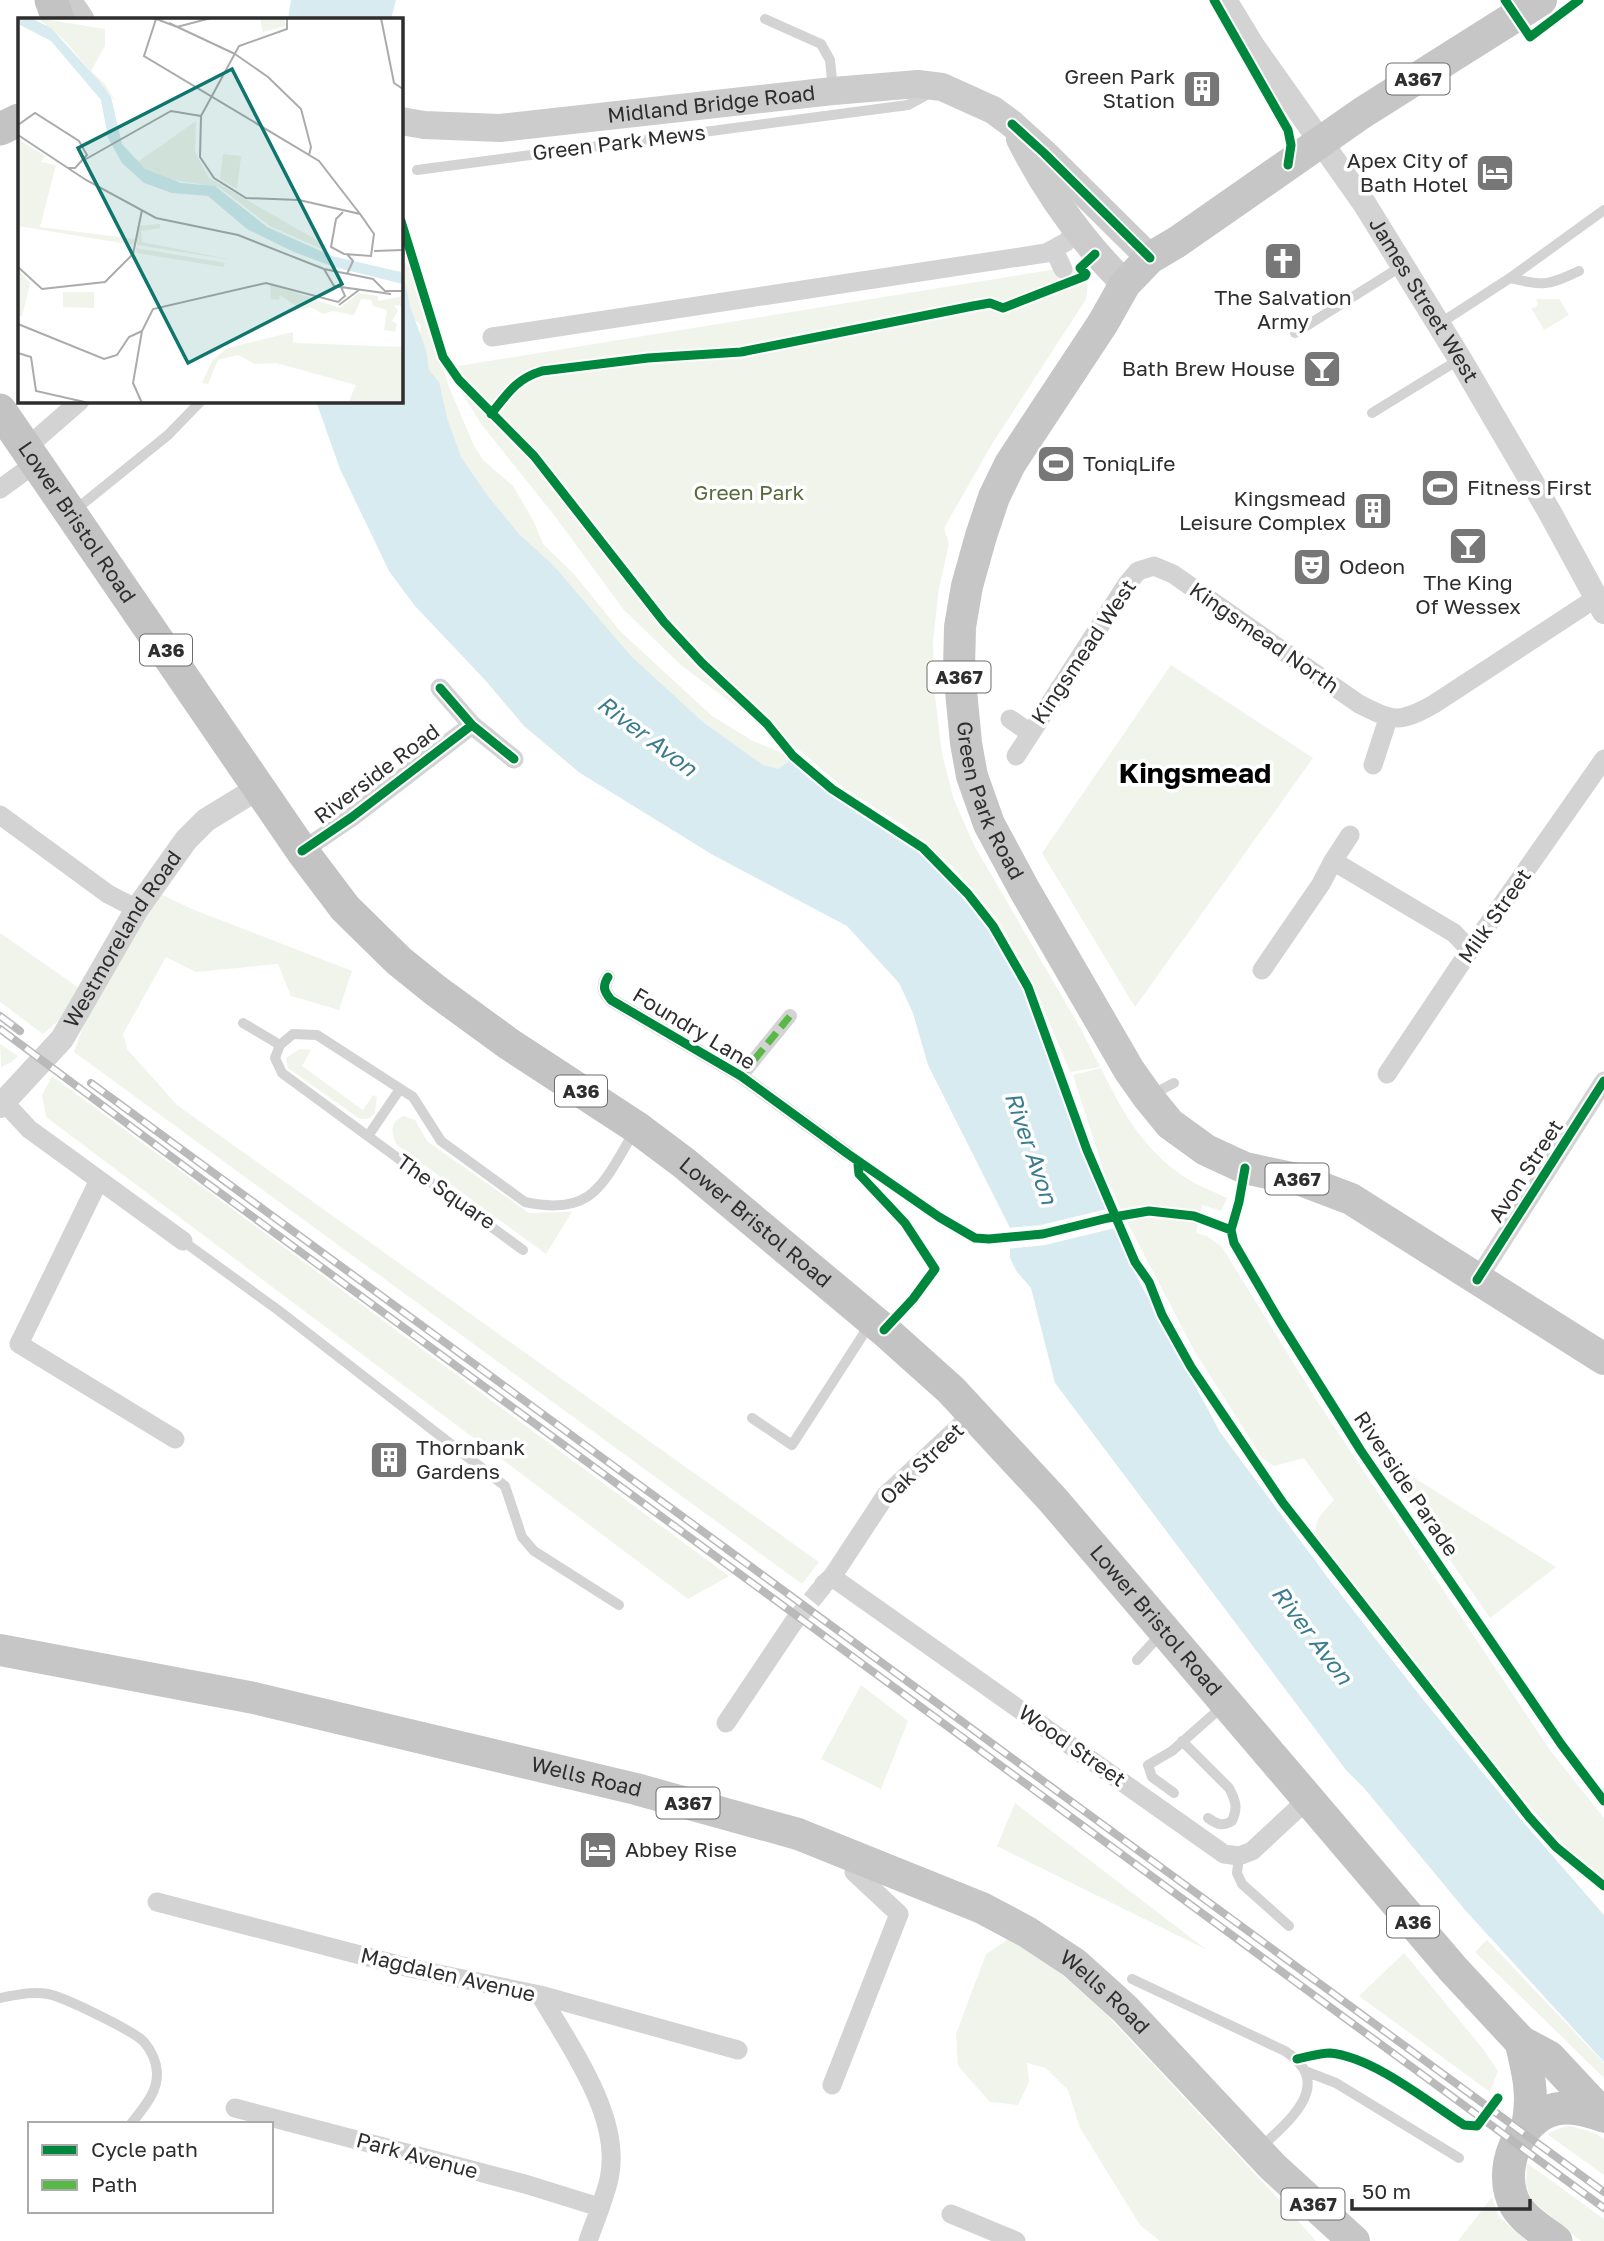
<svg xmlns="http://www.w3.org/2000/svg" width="1604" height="2241" font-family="'Golos Text',sans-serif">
  <rect width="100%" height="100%" fill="#fff"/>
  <path fill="#f1f4eb" d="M 402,261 L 412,268 L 449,387 L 474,446 L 483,460 L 513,486 L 534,522 L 543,544 L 574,574 L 620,631 L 712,716 L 751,740 L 787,755 L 791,770 L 773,780 L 705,737 L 483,511 L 418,355 L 421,325 L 404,311 L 401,299 Z
    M 1069,267 C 1085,270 1091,286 1085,301 L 992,444 L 944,528 L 949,544 L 939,588 L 933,641 L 934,687 L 942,754 L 954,800 L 975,847 L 1081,1029 L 1100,1067 L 1070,1072 L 1034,985 L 999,921 L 952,866 L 904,826 L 844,788 L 785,738 L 781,748 L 763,726 L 682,666 L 624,610 L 554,515 L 482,425 L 446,368 Z
    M 1536,299 L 1559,299 L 1569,315 L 1544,330 L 1531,308 L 1536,307 L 1538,303 Z
    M 1171,665 L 1313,758 L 1135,1007 L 1042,853 Z
    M 156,892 L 192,909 L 352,971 L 339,1010 L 291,996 L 278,964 L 196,972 L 166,957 L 123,1034 L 127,1049 L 177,1105 L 819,1562 L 802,1584 L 74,1052 L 88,1013 Z
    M 0,933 L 82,990 L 57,1022 L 43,1034 L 0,1002 Z
    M 0,1044 L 18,1056 L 12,1062 L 1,1067 Z
    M 300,1049 L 311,1050 L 302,1066 L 363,1110 L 373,1095 L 377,1097 L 375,1113 L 368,1119 L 360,1119 L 288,1068 L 286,1058 Z
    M 1101,1068 C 1121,1110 1143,1149 1183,1176 C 1196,1185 1213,1191 1227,1198 L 1221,1211 L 1202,1205 L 1196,1233 L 1207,1236 L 1222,1247 L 1317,1401 L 1550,1750 L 1604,1818 L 1604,1880 L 1567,1848 L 1525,1801 L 1317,1537 C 1311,1521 1325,1511 1334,1500 L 1304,1458 L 1274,1466 L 1263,1459 L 1195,1352 L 1126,1220 L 1105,1175 L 1073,1075 Z
    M 52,1076 L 729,1576 L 688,1599 L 46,1117 L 42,1095 Z
    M 404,1116 L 415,1120 L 427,1141 L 529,1213 L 572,1212 L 546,1254 L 397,1145 C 391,1133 389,1122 404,1116 Z
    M 1394,1465 L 1556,1567 L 1490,1618 L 1389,1472 Z
    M 861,1685 L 908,1721 L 881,1789 L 821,1759 Z
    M 1015,1803 L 1207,1950 L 997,1846 Z
    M 1009,1939 L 1043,1958 L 1104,2012 L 1273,2193 L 1316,2241 L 1160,2241 L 1140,2225 L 1080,2128 L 1068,2090 L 1046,2068 L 1027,2063 L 1029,2082 L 1018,2105 L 990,2102 L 958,2066 L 956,2034 L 986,1954 Z
    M 1487,1940 L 1604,2063 L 1604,2078 L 1475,1952 Z
    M 1404,1953 L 1483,2049 L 1498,2071 L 1490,2092 L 1359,1996 Z
    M 1570,2126 L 1595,2133 L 1604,2139 L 1604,2175 L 1547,2134 L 1560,2128 Z
    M 1527,2163 L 1604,2219 L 1604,2241 L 1581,2241 L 1532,2201 L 1526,2185 Z
    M 1492,2197 L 1499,2217 L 1527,2241 L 1458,2241 Z"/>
  <path fill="#d8ebf1" d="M 291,0 L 396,0 L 391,19 L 288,19 Z
    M 401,263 L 410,306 L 426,350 L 429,370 L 439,382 L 447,418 L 461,457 L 487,495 L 519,534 L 554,566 L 631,656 L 704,723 L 763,765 L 778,769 L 792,759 L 831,792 L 915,847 L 965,895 L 988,926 L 1024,988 L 1082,1150 L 1137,1277 L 1220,1432 L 1328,1578 L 1421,1697 L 1524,1823 L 1604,1915 L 1604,2062 L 1465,1910 L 1364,1788 L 1346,1770 L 1055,1383 L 1031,1288 L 1017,1272 L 1010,1258 L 1010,1228 L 928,1065 L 913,1013 L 899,983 L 847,926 L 713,855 L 580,773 L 524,726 L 486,681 L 415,606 L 389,571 L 340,469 L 316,401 L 401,401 Z"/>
  <path fill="#fff" d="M 1111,1208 L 1119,1227 L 1045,1245 L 1007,1249 L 1006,1228 L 1041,1225 Z"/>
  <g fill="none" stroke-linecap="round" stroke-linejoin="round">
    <path stroke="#d5d5d5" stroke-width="19" stroke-dasharray="19 10" stroke-linecap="butt" d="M 793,1623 L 824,1585"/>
    <path stroke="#d3d3d3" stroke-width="10" d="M 765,19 L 821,44 L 830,60 L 833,90
      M 417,170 L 908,105 L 930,93
      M 1510,278 L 1604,210
      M 1439,324 L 1510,278 C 1544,286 1547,286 1579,271
      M 1295,333 L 1402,266
      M 1372,413 L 1460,359
      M 74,511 L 168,435 L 201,401
      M 243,1023 L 280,1045
      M 1151,1095 L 1174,1083
      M 368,1136 L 400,1089
      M 183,1241 L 278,1310 L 505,1486 L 522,1537 L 534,1551 L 619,1605
      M 523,1250 L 282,1073 L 275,1058 L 280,1045 L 293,1034 L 317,1035 L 413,1097 L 441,1141 L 525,1202 C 594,1217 603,1183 634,1132
      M 752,1418 L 792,1445 L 870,1324
      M 1137,1660 L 1160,1635
      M 1182,1741 L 1229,1788 C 1236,1801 1238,1808 1232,1821 C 1222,1827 1217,1824 1208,1818
      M 1174,1793 L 1152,1777 L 1148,1765 L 1172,1751 L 1224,1705
      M 1239,1856 L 1237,1873 L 1242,1884 L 1289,1926
      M 1132,1979 L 1285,2051 C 1336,2084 1289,2121 1260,2148
      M 0,1998 C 16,1995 31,1991 48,1994 C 64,1997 134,2031 144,2042 C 151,2050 156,2061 157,2072 C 158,2093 143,2108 131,2124
      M 1305,2071 L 1336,2083 L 1459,2158"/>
    <path stroke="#d3d3d3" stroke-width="14" d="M 608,977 C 602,987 604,991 611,1000 L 741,1076 L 848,1154
      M 741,1076 L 790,1016"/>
    <path stroke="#d3d3d3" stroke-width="19" d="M 1054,250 L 1063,269
      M 492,337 L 1046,253 L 1066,242 L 1077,231
      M 26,448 L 80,401
      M 0,489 L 37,462
      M 440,688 L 472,725 L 514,759
      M 1010,719 L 1030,733
      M 1016,756 L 1127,584 L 1138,571 L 1154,566 L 1173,574 L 1359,704 C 1393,721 1399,724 1434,704 L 1596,598
      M 1373,765 L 1388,719
      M 0,815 L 108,894 L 137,909
      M 302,851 L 352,817 L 472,725
      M 1333,861 L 1350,835
      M 1262,970 L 1321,884 L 1333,861 L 1454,933 L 1470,950
      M 1387,1074 L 1470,950 L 1604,759
      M 4,1102 L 29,1129 L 183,1241
      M 99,1180 L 19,1344 L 175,1439
      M 1477,1280 L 1604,1081
      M 832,1577 L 1224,1854 L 1239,1856 L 1252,1851 L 1309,1798
      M 824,1584 L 832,1577 L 886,1495 L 974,1413
      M 726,1723 L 793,1623
      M 157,1902 L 410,1968 L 540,1995 L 738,2050
      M 540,1995 C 569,2045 623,2118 609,2179 C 604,2200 595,2221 588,2241
      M 832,2085 L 899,1914 L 854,1872 L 856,1857
      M 235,2108 L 525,2184 L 599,2207
      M 951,2214 L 1016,2241"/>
    <g stroke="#d3d3d3" stroke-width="24">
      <path id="s1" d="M 1225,0 L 1253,46 L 1364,203 L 1460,359 L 1549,511 L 1604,612"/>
      <path id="s2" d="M 0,1106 L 62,1039 L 137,909 L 186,840 L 206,820 L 260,787"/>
    </g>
    <g stroke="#ccc" stroke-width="28">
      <path d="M 67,0 L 80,19"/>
      <path id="s3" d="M 401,121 L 424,125 L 500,128 L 833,91 L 918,84 L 942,87 L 993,110 L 1012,124 L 1044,153 L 1150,258"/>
      <path d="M 1020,139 C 1047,193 1082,241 1125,284"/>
    </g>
    <g stroke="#c6c6c6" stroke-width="32">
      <path id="s4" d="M 1541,0 L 1362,113 L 1177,242 L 1150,258 L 1125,284 L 1103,323 L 1010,464 L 994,497 L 981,536 L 967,586 L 960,627 L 959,670 L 966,743 L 972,776 L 989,824 L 1024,889 L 1129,1070 L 1148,1097 L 1170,1124 L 1206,1150 L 1245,1168 L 1301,1180 L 1351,1199 L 1604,1359"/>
      <path id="s5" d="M 0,1650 L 254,1698 L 636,1789 L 798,1834 L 982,1908 L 1027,1932 L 1074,1963 L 1125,2009 L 1273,2167 L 1354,2241"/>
    </g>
    <g stroke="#c3c3c3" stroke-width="33">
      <path d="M 51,0 L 58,19"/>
      <path d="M 0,129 L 19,120"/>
      <path id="s6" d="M 0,410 L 302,851 L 345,908 L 399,961 L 435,990 L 509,1044 L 636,1127 L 684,1163 L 884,1330 L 951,1390 L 1053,1500 L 1453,1969 L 1521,2042 L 1549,2057 L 1604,2116"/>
      <path d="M 1521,2042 C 1528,2071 1534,2095 1528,2124"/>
      <path d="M 1556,2241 C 1543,2231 1525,2221 1516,2206 C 1496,2172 1518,2117 1556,2109 C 1573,2106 1588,2111 1604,2116"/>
    </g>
    <g stroke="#bababa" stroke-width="8">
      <path id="rail" d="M 0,1016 L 20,1031
        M 0,1029 L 204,1181 L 1604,2208
        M 91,1083 L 1604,2192"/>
    </g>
    <use href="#rail" stroke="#fff" stroke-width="5" stroke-dasharray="16" stroke-linecap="butt"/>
    <path stroke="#58b947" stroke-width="7" stroke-dasharray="14 7" stroke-linecap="butt" d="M 741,1076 L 790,1016"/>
    <g stroke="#fff" stroke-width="13">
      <path id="cycleway" d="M 1214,0 L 1288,130 L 1291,145 L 1288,165
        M 1505,0 L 1530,37 L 1579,0
        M 1012,124 L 1044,153 L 1150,258
        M 401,221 L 443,357 L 459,380 L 534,456 L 664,622 L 702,663 L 767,724 L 793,756 L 832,789 L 923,848 L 968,894 L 993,926 L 1028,987 L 1087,1150 L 1135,1262 L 1149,1282 L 1162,1315 L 1191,1367 L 1283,1503 L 1529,1817 L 1556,1847 L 1604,1886
        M 491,414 C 508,393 516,379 542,371 L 648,358 L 741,352 L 973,306 L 990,303 L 1003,308 L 1085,276 L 1086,274 L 1080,268 L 1095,254
        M 440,688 L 472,725 L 514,759
        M 302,851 L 352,817 L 472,725
        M 608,977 C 602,987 604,991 611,1000 L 741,1076 L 848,1154 L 939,1217 L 975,1238 L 989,1239 L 1043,1234 L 1108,1218 L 1149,1211 L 1194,1216 L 1231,1230
        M 864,1165 L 858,1165 L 859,1174 L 905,1223 L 935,1269 L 913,1299 L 884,1330
        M 1245,1168 L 1239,1202 L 1231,1230 L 1234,1243 L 1280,1322 L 1361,1451 L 1561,1744 L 1604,1801
        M 1477,1280 L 1604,1081
        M 1297,2059 C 1307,2057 1320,2053 1330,2053 C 1373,2057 1427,2101 1464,2125 L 1477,2126 L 1498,2098"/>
    </g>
    <use href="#cycleway" stroke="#00873e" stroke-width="9"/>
  </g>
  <defs>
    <g id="building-square" transform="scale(2.0125)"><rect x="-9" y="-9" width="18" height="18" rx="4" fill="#777" stroke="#fff"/><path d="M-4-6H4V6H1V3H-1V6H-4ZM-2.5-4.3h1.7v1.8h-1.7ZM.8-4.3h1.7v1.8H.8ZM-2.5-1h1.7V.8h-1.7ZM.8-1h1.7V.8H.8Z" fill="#fff"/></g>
    <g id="hotel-square" transform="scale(2.0125)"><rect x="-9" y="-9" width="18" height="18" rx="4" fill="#777" stroke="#fff"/><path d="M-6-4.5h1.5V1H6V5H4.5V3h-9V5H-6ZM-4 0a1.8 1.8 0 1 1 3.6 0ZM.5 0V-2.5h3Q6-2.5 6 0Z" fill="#fff"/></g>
    <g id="church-square" transform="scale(2.0125)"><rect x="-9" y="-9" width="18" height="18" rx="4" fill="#777" stroke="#fff"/><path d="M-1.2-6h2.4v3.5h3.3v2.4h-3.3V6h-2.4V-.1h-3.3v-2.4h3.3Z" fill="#fff"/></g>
    <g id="bar-square" transform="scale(2.0125)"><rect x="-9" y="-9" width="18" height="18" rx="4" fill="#777" stroke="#fff"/><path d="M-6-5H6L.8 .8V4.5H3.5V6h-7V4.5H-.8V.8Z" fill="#fff"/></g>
    <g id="stadium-square" transform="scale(2.0125)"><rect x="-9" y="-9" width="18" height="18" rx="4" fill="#777" stroke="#fff"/><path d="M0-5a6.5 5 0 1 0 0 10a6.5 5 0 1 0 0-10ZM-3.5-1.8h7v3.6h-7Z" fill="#fff"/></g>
    <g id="theatre-square" transform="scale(2.0125)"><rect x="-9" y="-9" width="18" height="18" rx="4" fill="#777" stroke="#fff"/><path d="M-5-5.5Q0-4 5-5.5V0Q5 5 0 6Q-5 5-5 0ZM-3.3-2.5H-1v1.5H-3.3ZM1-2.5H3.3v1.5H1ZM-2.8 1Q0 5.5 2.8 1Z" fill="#fff"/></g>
  </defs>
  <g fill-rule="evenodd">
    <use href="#building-square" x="1202" y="89"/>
    <use href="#hotel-square" x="1495" y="173"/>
    <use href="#church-square" x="1283" y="261"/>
    <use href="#bar-square" x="1322" y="369"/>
    <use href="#stadium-square" x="1056" y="464"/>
    <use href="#stadium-square" x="1440" y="488"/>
    <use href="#building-square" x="1373" y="511"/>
    <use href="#bar-square" x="1468" y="546"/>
    <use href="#theatre-square" x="1312" y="567"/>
    <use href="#building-square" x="389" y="1460"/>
    <use href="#hotel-square" x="598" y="1850"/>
  </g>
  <g text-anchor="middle" stroke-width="7" stroke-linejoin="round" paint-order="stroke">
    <g fill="#fff" stroke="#6d6d6d" stroke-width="2">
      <rect x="1386.5" y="63.5" width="63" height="31" rx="5"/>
      <rect x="140" y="634.5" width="52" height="31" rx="5"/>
      <rect x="927.5" y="661.5" width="63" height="31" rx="5"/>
      <rect x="555" y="1075.5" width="52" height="31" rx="5"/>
      <rect x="1265.5" y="1163.5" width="63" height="31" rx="5"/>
      <rect x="656.5" y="1787.5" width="63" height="31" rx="5"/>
      <rect x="1387" y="1906.5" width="52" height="31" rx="5"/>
      <rect x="1281.5" y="2188.5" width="63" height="31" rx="5"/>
    </g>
    <g font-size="19" font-weight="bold" fill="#2e2e2e">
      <text x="1418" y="86">A367</text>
      <text x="166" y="657">A36</text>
      <text x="959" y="684">A367</text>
      <text x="581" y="1098">A36</text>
      <text x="1297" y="1186">A367</text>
      <text x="688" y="1810">A367</text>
      <text x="1413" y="1929">A36</text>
      <text x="1313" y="2211">A367</text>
    </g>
    <g font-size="21" fill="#2e2e2e" stroke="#fff" text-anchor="start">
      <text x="1175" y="84" text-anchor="end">Green Park<tspan x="1175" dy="24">Station</tspan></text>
      <text x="1468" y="168" text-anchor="end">Apex City of<tspan x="1468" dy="24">Bath Hotel</tspan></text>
      <text x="1283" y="305" text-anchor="middle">The Salvation<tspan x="1283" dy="24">Army</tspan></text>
      <text x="1295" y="376" text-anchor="end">Bath Brew House</text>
      <text x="1083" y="471">ToniqLife</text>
      <text x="1467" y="495">Fitness First</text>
      <text x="1346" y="506" text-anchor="end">Kingsmead<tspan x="1346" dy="24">Leisure Complex</tspan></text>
      <text x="1339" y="574">Odeon</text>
      <text x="1468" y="590" text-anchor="middle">The King<tspan x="1468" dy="24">Of Wessex</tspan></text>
      <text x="416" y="1455">Thornbank<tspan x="416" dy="24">Gardens</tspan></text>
      <text x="625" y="1857">Abbey Rise</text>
    </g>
    <g font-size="21" fill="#2e2e2e" stroke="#fff">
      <text dy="7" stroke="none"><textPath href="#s3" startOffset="312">Midland Bridge Road</textPath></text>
      <text transform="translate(619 143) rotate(-7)" y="7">Green Park Mews</text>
      <text dy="7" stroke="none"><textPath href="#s1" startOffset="360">James Street West</textPath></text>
      <text dy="7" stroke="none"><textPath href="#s6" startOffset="136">Lower Bristol Road</textPath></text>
      <text transform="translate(1264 638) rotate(35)" y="7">Kingsmead North</text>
      <text transform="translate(1084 652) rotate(-56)" y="7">Kingsmead West</text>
      <text transform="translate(377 774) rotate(-37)" y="7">Riverside Road</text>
      <text dy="7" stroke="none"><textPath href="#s4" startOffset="1068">Green Park Road</textPath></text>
      <text transform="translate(1495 916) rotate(-55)" y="7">Milk Street</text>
      <text dy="7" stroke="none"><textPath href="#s2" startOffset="208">Westmoreland Road</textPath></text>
      <text transform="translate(694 1029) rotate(31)" y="7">Foundry Lane</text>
      <text transform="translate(1526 1171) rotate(-57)" y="7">Avon Street</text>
      <text transform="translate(446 1192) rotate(35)" y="7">The Square</text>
      <text dy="7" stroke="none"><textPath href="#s6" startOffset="1124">Lower Bristol Road</textPath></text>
      <text transform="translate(922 1464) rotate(-44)" y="7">Oak Street</text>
      <text transform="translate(1406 1484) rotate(56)" y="7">Riverside Parade</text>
      <text dy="7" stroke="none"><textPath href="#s6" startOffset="1690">Lower Bristol Road</textPath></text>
      <text transform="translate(1072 1746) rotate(35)" y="7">Wood Street</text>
      <text dy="7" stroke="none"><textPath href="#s5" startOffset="600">Wells Road</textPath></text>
      <text transform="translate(448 1975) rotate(13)" y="7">Magdalen Avenue</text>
      <text dy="7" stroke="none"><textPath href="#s5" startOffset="1167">Wells Road</textPath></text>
      <text transform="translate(417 2156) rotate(15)" y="7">Park Avenue</text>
    </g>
    <g font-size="21" fill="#586a3b" stroke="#fff">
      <text x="749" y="500">Green Park</text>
    </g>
    <g font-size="23" font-style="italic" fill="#3b7d90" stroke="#fff">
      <text transform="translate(647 736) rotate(37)" y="8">River Avon</text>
      <text transform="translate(1031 1148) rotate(71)" y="8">River Avon</text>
      <text transform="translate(1312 1635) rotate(53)" y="8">River Avon</text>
    </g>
    <g font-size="28" font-weight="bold" fill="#000" stroke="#fff">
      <text x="1195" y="783">Kingsmead</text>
    </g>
  </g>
  <g transform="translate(18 18)">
    <rect width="385" height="385" fill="#fff"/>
    <path d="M 20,0 L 87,11 L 87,28 L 73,53 L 87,66 L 98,84 L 47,23 ZM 242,0 L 266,0 L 268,8 L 245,14 ZM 178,103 L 177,134 L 191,160 L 307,227 L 306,232 L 252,208 L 201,169 L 143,160 L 125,151 L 111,136 L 121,143 ZM 0,121 L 27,138 L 23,144 L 38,147 L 22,209 L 117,221 L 115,227 L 0,208 ZM 205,136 L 223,138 L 219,171 L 202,161 ZM 142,206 L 142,210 L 123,213 L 124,224 L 215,242 L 119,227 L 119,208 ZM 118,230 L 207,245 L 205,249 L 119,235 ZM 0,251 L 12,266 L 4,298 L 0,298 ZM 252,266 L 322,290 L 341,275 L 360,278 L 360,283 L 385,278 L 385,288 L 376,287 L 380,293 L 374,303 L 379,306 L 377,314 L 366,312 L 369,292 L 355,288 L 353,282 L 343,281 L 336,297 L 315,293 L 305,296 L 293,289 L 284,292 L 262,277 L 261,282 L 253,281 ZM 45,274 L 76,274 L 76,290 L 45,289 ZM 275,314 L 275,324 L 280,325 L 385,329 L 385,385 L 330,385 L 338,367 L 258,345 L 237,346 L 220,337 L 200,342 L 190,366 L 184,365 L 194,343 L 209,330 Z" fill="#f1f4eb"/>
    <path d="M 0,0 L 13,0 L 33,10 L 81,63 L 93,79 L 104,126 L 127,151 L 163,165 L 197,168 L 249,209 L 314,238 L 383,254 L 385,266 L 316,249 L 276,234 L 229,211 L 190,178 L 154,175 L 126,165 L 104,145 L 90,120 L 83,82 L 33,23 L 0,6 Z" fill="#d8ebf1"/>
    <path fill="none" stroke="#ababab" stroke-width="2" d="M 136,0 L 159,9 L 193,0M 269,0 L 269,11 L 221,28 L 183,98 L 182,139 L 196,160 L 228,180 L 281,182 L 342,196 L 356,216 L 353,238 L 326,236 L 313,229 L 318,201 L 325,194M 363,0 L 376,65 L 385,71M 138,1 L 126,38 L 301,143 L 342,196M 151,5 L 217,36M 217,36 L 250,59 L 283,91 L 293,129 L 291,137M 0,107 L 17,95 L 61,123 L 69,137 L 57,150 L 50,150M 0,117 L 68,162 L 138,200 L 220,217 L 306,251 L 355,261 L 367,273 L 385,273M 68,141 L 153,93 L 183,98M 356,233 L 385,232M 0,249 L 24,271 L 87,264 L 115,236 L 124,192M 306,251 L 316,268 L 373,276M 329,256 L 335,243 L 329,236M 321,287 L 341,272M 0,306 L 86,341 L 99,337 L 111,319 L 124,313M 0,335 L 13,339 L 18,373 L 71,385M 124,385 L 115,365 L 124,313 L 135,291 L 248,265 L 320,284 L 327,278 L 323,269"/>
    <path fill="#0f766e" fill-opacity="0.15" stroke="#0f766e" stroke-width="3.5" d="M 214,51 L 324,266 L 170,345 L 60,130 Z"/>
    <rect width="385" height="385" fill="none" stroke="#2e2e2e" stroke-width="3.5"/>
  </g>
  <rect x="28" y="2122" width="245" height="91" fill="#ffffff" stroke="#ababab" stroke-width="2"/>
  <rect x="42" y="2145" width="35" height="10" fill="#00873e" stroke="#ababab" stroke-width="2"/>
  <text x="91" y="2157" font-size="21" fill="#2e2e2e">Cycle path</text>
  <rect x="42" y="2180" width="35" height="10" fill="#58b947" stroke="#ababab" stroke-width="2"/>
  <text x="91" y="2192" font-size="21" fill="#2e2e2e">Path</text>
  <path d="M1352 2199v10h178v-10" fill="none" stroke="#2e2e2e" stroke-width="3.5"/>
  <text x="1362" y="2199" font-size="21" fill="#2e2e2e" stroke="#ffffff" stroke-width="5" paint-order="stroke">50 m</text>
</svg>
